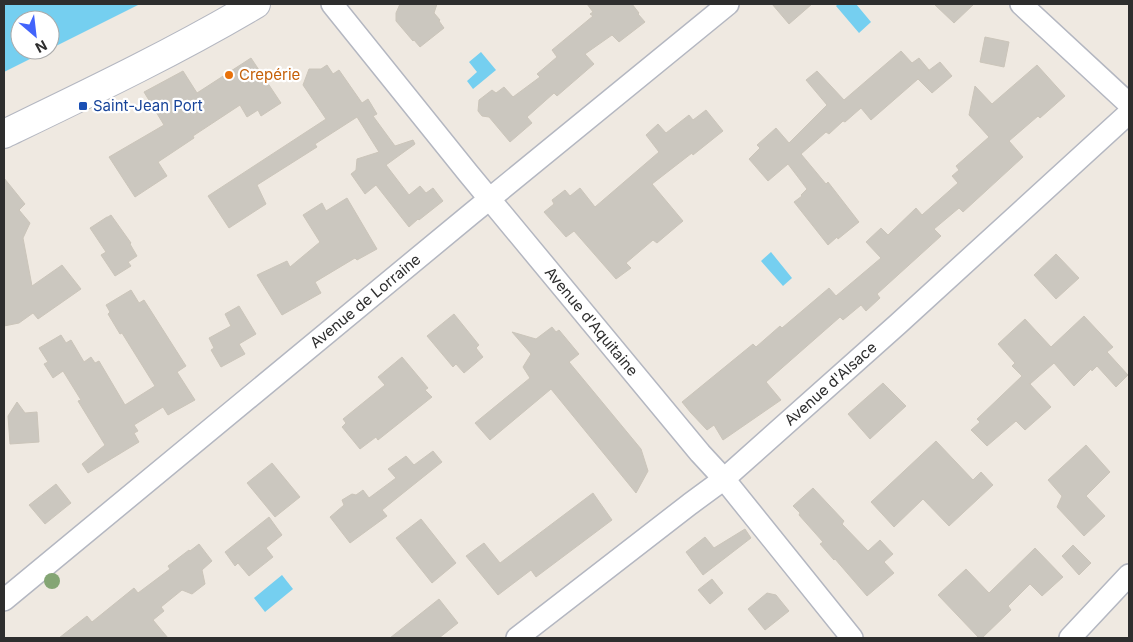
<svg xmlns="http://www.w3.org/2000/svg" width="1133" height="642" font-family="Inter,sans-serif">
  <rect width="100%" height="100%" fill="#efe9e1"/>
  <path fill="#75cff0" d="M 4,4 L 140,4 L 50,49 L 50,20 L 20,20 L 20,50 L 48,50 L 4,72 Z
    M 838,4 L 856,4 L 871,22 L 859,33 L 836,6 Z
    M 481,52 L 496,70 L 473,89 L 467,81 L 477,72 L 469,62 Z
    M 771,252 L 792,278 L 783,286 L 761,261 Z
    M 282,575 L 293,589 L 265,612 L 254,598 Z"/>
  <path fill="#cbc7bf" stroke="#cbc5ba" d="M 400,4 L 437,4 L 434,13 L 440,20 L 439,21 L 444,28 L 420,47 L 414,40 L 413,41 L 396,21 L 396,13 Z
    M 587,4 L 632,4 L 639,13 L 638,14 L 645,22 L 619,42 L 612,35 L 585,54 L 594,64 L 557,96 L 554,93 L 527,117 L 532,123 L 510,142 L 489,117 L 482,116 L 478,111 L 479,100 L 492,90 L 496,93 L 504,87 L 513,97 L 540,77 L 537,74 L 557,57 L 552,50 L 593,16 L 590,14 L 593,12 Z
    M 772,4 L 812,4 L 789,24 Z
    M 934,4 L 974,4 L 954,23 Z
    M 985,37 L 1009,42 L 1004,67 L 980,62 Z
    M 901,51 L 912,63 L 919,58 L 929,70 L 928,71 L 940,62 L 952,76 L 932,93 L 918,79 L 871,120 L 861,108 L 845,122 L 843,121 L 829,134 L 826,132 L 801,154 L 826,184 L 828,182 L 859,222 L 838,239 L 837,237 L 828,245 L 794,202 L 802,196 L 801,195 L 807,189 L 788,164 L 768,181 L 749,159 L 760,148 L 757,145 L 776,128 L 789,143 L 827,105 L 806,80 L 817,71 L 844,100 Z
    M 251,58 L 281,103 L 261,116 L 258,110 L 247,117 L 240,105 L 193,136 L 194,138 L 158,162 L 167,176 L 135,197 L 109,157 L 164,125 L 144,92 L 183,71 L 197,93 Z
    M 327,65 L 333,74 L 339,70 L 362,103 L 368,99 L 377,114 L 373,116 L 395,146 L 413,140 L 415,144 L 386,165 L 409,195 L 420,186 L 426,193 L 433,188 L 443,201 L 419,220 L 418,219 L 409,227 L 376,185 L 365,194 L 351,174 L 356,170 L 357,159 L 379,152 L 357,117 L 315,144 L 317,147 L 257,185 L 266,204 L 229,228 L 208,196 L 326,119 L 303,85 L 309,69 L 321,69 Z
    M 1037,65 L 1065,96 L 1040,118 L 1038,116 L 1009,141 L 1023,157 L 963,212 L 959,208 L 934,229 L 941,236 L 877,294 L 880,298 L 866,311 L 861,305 L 843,320 L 840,317 L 766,382 L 781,400 L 723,440 L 714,425 L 707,430 L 691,413 L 682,402 L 753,344 L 756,347 L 780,326 L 782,328 L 829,288 L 836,296 L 881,258 L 866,242 L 881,228 L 888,235 L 916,208 L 922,215 L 958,183 L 952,176 L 959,170 L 956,166 L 989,137 L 969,115 L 975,86 L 992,104 Z
    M 706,110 L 723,131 L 693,155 L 692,153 L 652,184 L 683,221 L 657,243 L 653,240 L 626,263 L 631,268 L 616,279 L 574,231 L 566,237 L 544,212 L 554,204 L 552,200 L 565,190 L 570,196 L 580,188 L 595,207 L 659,152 L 646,135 L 658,124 L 666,133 L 689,115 L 693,120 Z
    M 4,178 L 25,204 L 19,210 L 30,223 L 23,238 L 32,286 L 62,265 L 81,289 L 38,319 L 33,313 L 19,323 L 4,326 Z
    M 347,198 L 377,249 L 357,260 L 355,258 L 315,282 L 321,293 L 282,315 L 257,275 L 287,261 L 290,267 L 320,242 L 303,215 L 322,203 L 326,211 Z
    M 111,215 L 131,243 L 130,244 L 137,256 L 128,262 L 131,266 L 115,276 L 101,255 L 106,252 L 90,228 L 107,217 L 108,217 Z
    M 1056,254 L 1079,278 L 1056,299 L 1034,275 Z
    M 131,290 L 139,303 L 144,300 L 186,366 L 177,372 L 195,400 L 168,415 L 163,407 L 134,425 L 138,431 L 134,433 L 139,442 L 88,473 L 82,464 L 105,445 L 78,401 L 81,400 L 63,371 L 53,378 L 44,364 L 48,362 L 39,348 L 61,335 L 66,343 L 71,340 L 84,362 L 91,357 L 95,363 L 99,361 L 125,405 L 155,386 L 122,333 L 120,334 L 108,314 L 110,312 L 106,305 Z
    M 239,306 L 256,334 L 239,344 L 245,354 L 221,367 L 211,350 L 214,348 L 209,338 L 231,326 L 225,314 Z
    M 454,314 L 479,345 L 476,348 L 483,357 L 464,373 L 456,364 L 453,367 L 427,336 Z
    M 1084,316 L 1113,347 L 1107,352 L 1128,375 L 1116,387 L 1097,366 L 1092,371 L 1091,369 L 1074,386 L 1054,363 L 1030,384 L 1029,383 L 1051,407 L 1025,430 L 1016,421 L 987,446 L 971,430 L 980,422 L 977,419 L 1022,376 L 1012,366 L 1015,363 L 998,344 L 1025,319 L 1051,347 Z
    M 552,327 L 556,332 L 559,330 L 579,354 L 569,362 L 641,449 L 648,471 L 636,493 L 551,389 L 490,440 L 475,423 L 530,378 L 523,367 L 531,354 L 512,332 L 536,339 Z
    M 402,357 L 428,388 L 425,390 L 432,397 L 378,440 L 376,437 L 360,449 L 342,427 L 346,423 L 343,419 L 385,385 L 378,377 Z
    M 883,383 L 906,406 L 870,439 L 848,414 Z
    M 17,402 L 25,413 L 37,412 L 39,442 L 10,444 L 8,416 Z
    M 936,441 L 973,480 L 981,472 L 993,485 L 949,526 L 923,499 L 894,527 L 871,502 Z
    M 1086,445 L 1110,472 L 1086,496 L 1105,516 L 1084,536 L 1057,507 L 1062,496 L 1048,480 Z
    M 433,451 L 442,462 L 382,510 L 387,516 L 350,543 L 330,517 L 344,505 L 342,500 L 352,494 L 356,495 L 363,490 L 369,498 L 396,478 L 388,469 L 406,456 L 414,465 Z
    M 272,463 L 300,497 L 275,517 L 247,483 Z
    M 56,484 L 71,503 L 45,524 L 29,505 Z
    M 813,488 L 844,521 L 842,524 L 868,551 L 880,540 L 893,554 L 884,562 L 894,573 L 867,596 L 835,559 L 834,560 L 820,544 L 823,542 L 799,515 L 800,513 L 793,506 Z
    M 593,493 L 612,520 L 536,577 L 531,570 L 498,595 L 466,556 L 484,543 L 500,563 Z
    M 269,517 L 282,535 L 266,548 L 273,557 L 249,576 L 238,563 L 235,566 L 225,552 Z
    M 421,519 L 456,563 L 432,583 L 396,538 Z
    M 745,529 L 751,538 L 703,575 L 686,552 L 705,537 L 714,548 Z
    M 199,544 L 212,561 L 202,570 L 205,584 L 192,594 L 182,590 L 161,607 L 164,611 L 153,620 L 168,638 L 59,638 L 87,616 L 92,622 L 134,588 L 138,593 L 170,569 L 168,566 L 189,550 L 190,551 Z
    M 1073,545 L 1091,563 L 1079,575 L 1062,556 Z
    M 1035,548 L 1063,577 L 1042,596 L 1030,584 L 1008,606 L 1011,610 L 982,638 L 979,638 L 938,595 L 966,569 L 989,593 Z
    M 712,579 L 723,593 L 710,604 L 698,590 Z
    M 767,593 L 776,595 L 789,611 L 765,630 L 748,609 Z
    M 439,599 L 458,623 L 439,638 L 390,638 Z"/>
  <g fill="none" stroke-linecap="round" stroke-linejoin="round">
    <g stroke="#b4b7c1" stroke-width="24">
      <g id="minor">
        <path id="s1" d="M 332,4 L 468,173 L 700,453 L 724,479 L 852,638"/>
        <path d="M 1021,4 L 1129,104"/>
        <path id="s2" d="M 4,600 L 471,214 L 728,4"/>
        <path id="s3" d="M 517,638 L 690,504 L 724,479 L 898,324 L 1129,113"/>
        <path d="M 1070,638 L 1129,575"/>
      </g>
    </g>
    <g stroke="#b4b7c1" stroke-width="30">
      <path id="secondary" d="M 4,134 C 89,93 175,52 256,4"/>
    </g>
    <use href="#minor" stroke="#fff" stroke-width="21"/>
    <use href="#secondary" stroke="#fff" stroke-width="28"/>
  </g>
  <circle fill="#84a574" cx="52" cy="581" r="8"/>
  <circle fill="#e8710a" stroke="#fff" stroke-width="2" cx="229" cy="75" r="5"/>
  <rect fill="#1a4fb4" stroke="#fff" stroke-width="2" x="78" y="101" width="10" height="10" rx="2.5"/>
  <g text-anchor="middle" stroke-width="4.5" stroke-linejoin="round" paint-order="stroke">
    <g font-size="15" fill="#c56008" stroke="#fff" text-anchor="start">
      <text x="239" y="80">Crepérie</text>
    </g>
    <g font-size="15" fill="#164399" stroke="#fff" text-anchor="start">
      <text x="93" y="111">Saint-Jean Port</text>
    </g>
    <g font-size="15" fill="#2e2e2e" stroke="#fff">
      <text dy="5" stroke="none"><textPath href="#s2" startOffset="469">Avenue de Lorraine</textPath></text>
      <text dy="5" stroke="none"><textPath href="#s1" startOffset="410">Avenue d'Aquitaine</textPath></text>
      <text dy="5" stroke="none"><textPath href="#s3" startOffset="404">Avenue d'Alsace</textPath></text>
    </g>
  </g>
  <rect width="1133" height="642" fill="none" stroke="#2e2e2e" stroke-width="10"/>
  <g transform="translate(35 35) rotate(152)"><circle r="24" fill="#ffffff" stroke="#ababab"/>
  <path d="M0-4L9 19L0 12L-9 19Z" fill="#4264fb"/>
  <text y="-8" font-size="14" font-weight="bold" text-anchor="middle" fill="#2e2e2e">N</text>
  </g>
</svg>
